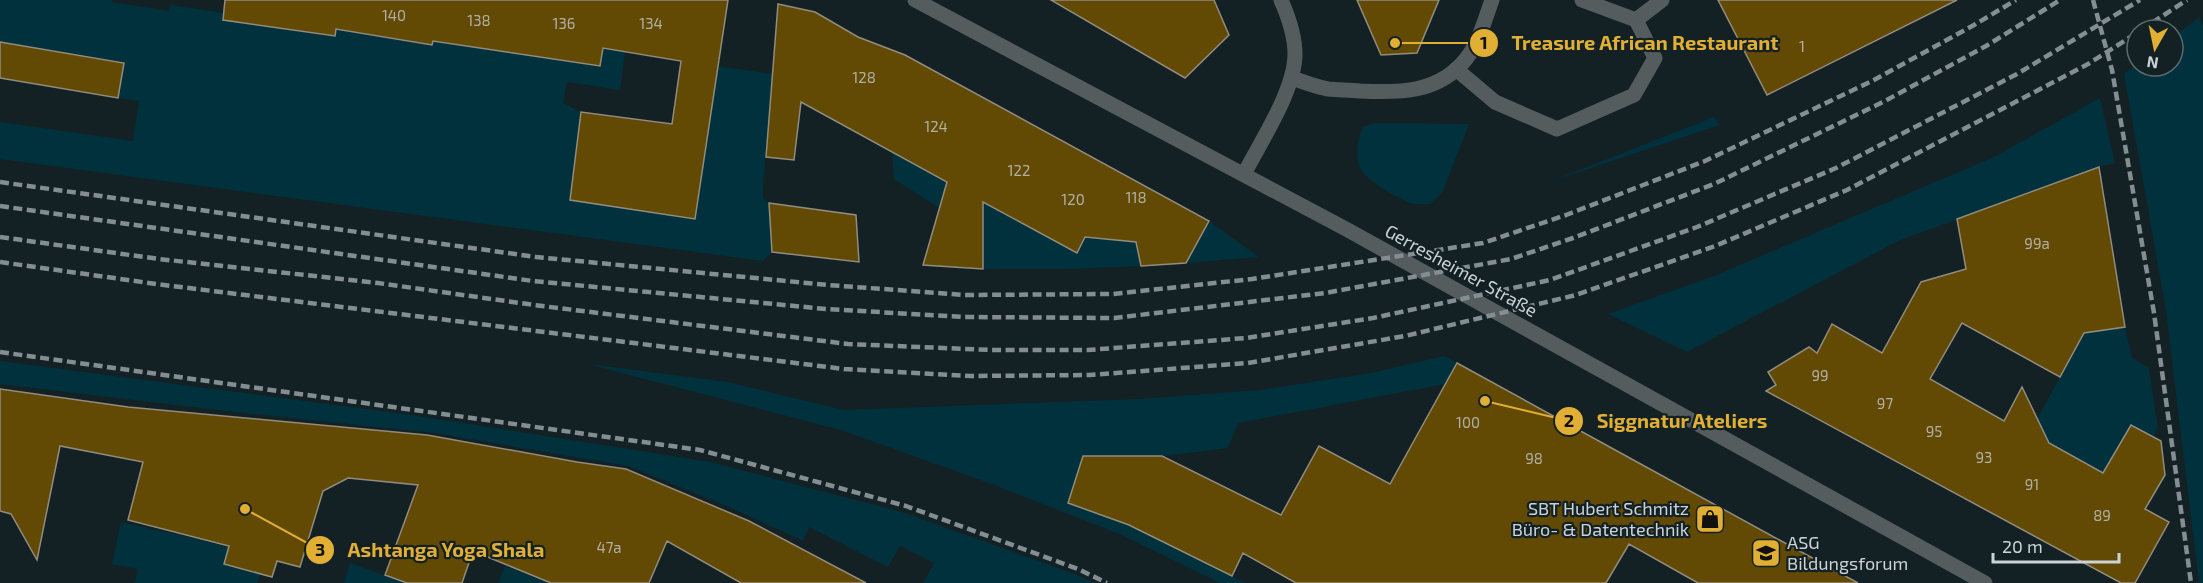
<svg xmlns="http://www.w3.org/2000/svg" width="2203" height="583" font-family="'Exo 2',sans-serif">
  <rect width="100%" height="100%" fill="#132125"/>
  <path fill="#00313c" d="M 0,0 L 112,0 L 112,2 L 169,11 L 170,5 L 278,21 L 277,28 L 335,36 L 336,29 L 432,45 L 433,41 L 599,66 L 603,48 L 625,52 L 620,90 L 567,82 L 563,103 L 581,112 L 570,200 L 695,219 L 709,128 L 672,122 L 682,61 L 772,74 L 763,186 L 763,198 L 769,203 L 772,252 L 763,261 L 0,159 L 0,122 L 133,141 L 139,101 L 118,98 L 124,62 L 0,42 Z
    M 2199,17 L 2203,26 L 2203,583 L 2199,583 L 2166,311 L 2124,74 L 2137,64 L 2137,66 L 2173,66 L 2173,37 Z
    M 2100,98 L 2115,163 L 2099,167 L 1898,241 L 1687,352 L 1608,314 L 1714,276 L 1994,157 Z
    M 1714,117 L 1720,125 L 1549,182 Z
    M 1374,123 L 1469,124 L 1442,193 L 1430,204 C 1424,204 1416,205 1411,203 C 1399,199 1365,180 1360,168 C 1355,154 1357,140 1363,127 Z
    M 892,152 L 1076,253 L 1085,237 L 1136,242 L 1141,266 L 1068,269 L 983,269 L 963,215 L 939,208 L 894,179 Z
    M 1209,221 L 1259,257 L 1186,263 Z
    M 2125,327 L 2132,358 L 2149,368 L 2158,429 L 2153,437 L 2131,425 L 2103,473 L 2030,432 L 2084,333 Z
    M 1444,356 L 1457,363 L 1445,384 L 1238,423 L 1228,448 L 1162,456 L 1068,503 L 1129,525 L 1246,583 L 1220,583 L 1122,535 L 989,483 L 841,430 L 588,364 L 728,382 L 844,410 L 1139,399 L 1261,390 L 1371,373 Z
    M 0,361 L 412,415 L 711,462 L 905,513 L 1077,575 L 1094,583 L 923,583 L 934,563 L 900,546 L 888,567 L 809,527 L 803,541 L 727,506 L 628,466 L 435,433 L 234,412 L 0,384 Z
    M 121,522 L 198,539 L 265,558 L 257,583 L 135,583 L 138,569 L 112,564 Z
    M 350,563 L 407,583 L 344,583 Z
    M 505,566 L 550,583 L 498,583 Z"/>
  <path fill="#624904" stroke="#928c7f" stroke-width="1.5" d="M 225,0 L 728,0 L 695,219 L 570,200 L 581,112 L 672,124 L 681,61 L 603,48 L 600,66 L 433,41 L 432,45 L 336,29 L 335,36 L 223,20 Z
    M 1051,0 L 1214,0 L 1229,35 L 1185,78 Z
    M 1357,0 L 1439,0 L 1417,53 L 1381,55 Z
    M 1718,0 L 1957,0 L 1767,95 Z
    M 778,4 L 815,12 L 858,37 L 905,55 L 1209,221 L 1186,263 L 1141,266 L 1136,242 L 1085,237 L 1077,253 L 983,202 L 983,269 L 923,265 L 947,182 L 801,102 L 794,160 L 766,157 Z
    M 0,42 L 124,63 L 118,98 L 0,78 Z
    M 2099,167 L 2125,327 L 2084,333 L 2060,377 L 1962,323 L 1930,379 L 2004,421 L 2022,387 L 2049,443 L 2103,473 L 2131,425 L 2161,441 L 2165,475 L 2145,509 L 2169,522 L 2135,583 L 2121,583 L 1766,391 L 1776,385 L 1768,372 L 1809,347 L 1817,353 L 1832,324 L 1882,353 L 1921,282 L 1966,269 L 1957,219 Z
    M 769,203 L 856,215 L 859,262 L 772,252 Z
    M 1457,363 L 1637,462 L 1858,583 L 1698,583 L 1629,544 L 1606,583 L 1296,583 L 1243,553 L 1232,576 L 1129,525 L 1068,503 L 1083,456 L 1162,456 L 1281,515 L 1319,446 L 1390,484 Z
    M 0,389 L 128,407 L 427,435 L 577,462 L 626,469 L 749,521 L 866,583 L 741,583 L 667,541 L 649,583 L 551,583 L 473,551 L 462,583 L 407,583 L 385,575 L 418,485 L 348,478 L 323,491 L 300,567 L 277,561 L 272,577 L 224,564 L 229,546 L 128,520 L 143,462 L 60,446 L 37,560 L 11,514 L 0,511 Z"/>
  <g fill="none" stroke-linecap="round" stroke-linejoin="round">
    <path stroke="#555c5e" stroke-width="15" d="M 1636,20 L 1662,0
      M 1456,69 L 1495,102 L 1557,129 L 1634,95 L 1655,58 L 1636,20 L 1582,0"/>
    <path stroke="#555c5e" stroke-width="15" d="M 1292,78 C 1304,82 1316,87 1328,89 C 1338,90 1350,90 1360,91 C 1400,93 1439,93 1466,59 C 1479,43 1485,19 1492,0"/>
    <path stroke="#555c5e" stroke-width="15" d="M 915,0 L 1346,229 L 1985,583
      M 1244,174 C 1261,141 1295,90 1295,54 C 1295,37 1288,16 1281,0"/>
    <path stroke="#848e92" stroke-width="4.5" stroke-dasharray="9 4.5" stroke-linecap="butt" d="M 2093,0 L 2112,70 L 2154,313 L 2191,583
      M 2141,30 L 2187,0
      M 0,182 L 536,257 L 828,285 L 965,295 L 1113,294 L 1252,279 L 1483,243 L 1566,215 L 1705,161 L 1872,81 L 1974,25 L 2016,0
      M 0,206 L 533,281 L 826,309 L 964,317 L 1114,318 L 1325,293 L 1511,259 L 1573,238 L 1714,184 L 1883,102 L 1986,46 L 2060,0
      M 0,237 L 159,259 L 378,283 L 534,305 L 848,344 L 992,350 L 1088,350 L 1246,338 L 1373,318 L 1550,280 L 1697,227 L 1836,168 L 2017,74 L 2140,0
      M 0,262 L 156,284 L 844,369 L 971,376 L 1090,375 L 1248,363 L 1405,336 L 1576,295 L 1715,246 L 1847,190 L 2088,64 L 2137,33
      M 0,352 L 700,450 L 906,506 L 1078,569 L 1107,583"/>
  </g>
  <defs>
    <g id="shop-square" transform="scale(1.5)"><rect x="-9" y="-9" width="18" height="18" rx="4" fill="#e1af34" stroke="#132125"/><path d="M-5-2.5h2.3a2.7 3.5 0 0 1 5.4 0H5L5.5 6h-11ZM-1.5-2.5h3a1.5 2.3 0 0 0-3 0Z" fill="#111"/></g>
    <g id="school-square" transform="scale(1.5)"><rect x="-9" y="-9" width="18" height="18" rx="4" fill="#e1af34" stroke="#132125"/><path d="M0-5L7-2L0 1L-7-2ZM-4 1L0 2.5L4 1V4Q0 6-4 4Z" fill="#111"/></g>
  </defs>
  <g fill-rule="evenodd">
    <use href="#shop-square" x="1710" y="519"/>
    <use href="#school-square" x="1766" y="553"/>
  </g>
  <g text-anchor="middle" stroke-width="4.5" stroke-linejoin="round" paint-order="stroke">
    <g font-size="15" fill="#b1b0a2">
      <text x="394" y="21">140</text>
      <text x="479" y="26">138</text>
      <text x="564" y="29">136</text>
      <text x="651" y="29">134</text>
      <text x="1802" y="52">1</text>
      <text x="864" y="83">128</text>
      <text x="936" y="132">124</text>
      <text x="1019" y="176">122</text>
      <text x="1136" y="203">118</text>
      <text x="1073" y="205">120</text>
      <text x="2037" y="249">99a</text>
      <text x="1820" y="381">99</text>
      <text x="1885" y="409">97</text>
      <text x="1468" y="428">100</text>
      <text x="1934" y="437">95</text>
      <text x="1984" y="463">93</text>
      <text x="1534" y="464">98</text>
      <text x="2032" y="490">91</text>
      <text x="2102" y="521">89</text>
      <text x="609" y="553">47a</text>
    </g>
    <g font-size="18" fill="#cbd3d6" stroke="#132125">
      <text transform="translate(1461 271) rotate(29)" y="6">Gerresheimer Straße</text>
    </g>
    <g font-size="18" fill="#cbd3d6" stroke="#132125" text-anchor="end">
      <text x="1689" y="515">SBT Hubert Schmitz<tspan x="1689" dy="21">Büro- &amp; Datentechnik</tspan></text>
      <text x="1787" y="549" text-anchor="start">ASG<tspan x="1787" dy="21">Bildungsforum</tspan></text>
    </g>
  </g>
  <path fill="none" stroke="#e1af34" stroke-width="2" d="M1395 43L1484 43M1485 401L1569 421M245 509L320 550"/>
  <g fill="#e1af34" stroke="#132125" stroke-width="2">
    <circle cx="1395" cy="43" r="6"/>
    <circle cx="1485" cy="401" r="6"/>
    <circle cx="245" cy="509" r="6"/>
    <circle cx="1484" cy="43" r="15"/>
    <circle cx="1569" cy="421" r="15"/>
    <circle cx="320" cy="550" r="15"/>
  </g>
  <g font-size="18" text-anchor="middle" font-weight="bold" fill="#111">
    <text x="1484" y="49">1</text>
    <text x="1569" y="427">2</text>
    <text x="320" y="556">3</text>
  </g>
  <g font-size="20" text-anchor="middle" font-weight="bold" fill="#e1af34" stroke="#132125" stroke-width="4.5" stroke-linejoin="round" paint-order="stroke">
    <text x="1645" y="50">Treasure African Restaurant</text>
    <text x="1682" y="428">Siggnatur Ateliers</text>
    <text x="446" y="557">Ashtanga Yoga Shala</text>
  </g>
  <g transform="translate(2155 48) rotate(189)"><circle r="28" fill="#132125" stroke="#5d686c" stroke-width="1.5"/>
  <path d="M0-4.5L10 22L0 15L-10 22Z" fill="#e1af34"/>
  <text y="-9" font-size="16" font-weight="bold" text-anchor="middle" fill="#cbd3d6">N</text>
  </g>
  <path d="M1993 553v9h126v-9" fill="none" stroke="#cbd3d6" stroke-width="3"/>
  <text x="2002" y="553" font-size="18" fill="#cbd3d6" stroke="#132125" stroke-width="4.5" paint-order="stroke">20 m</text>
</svg>
